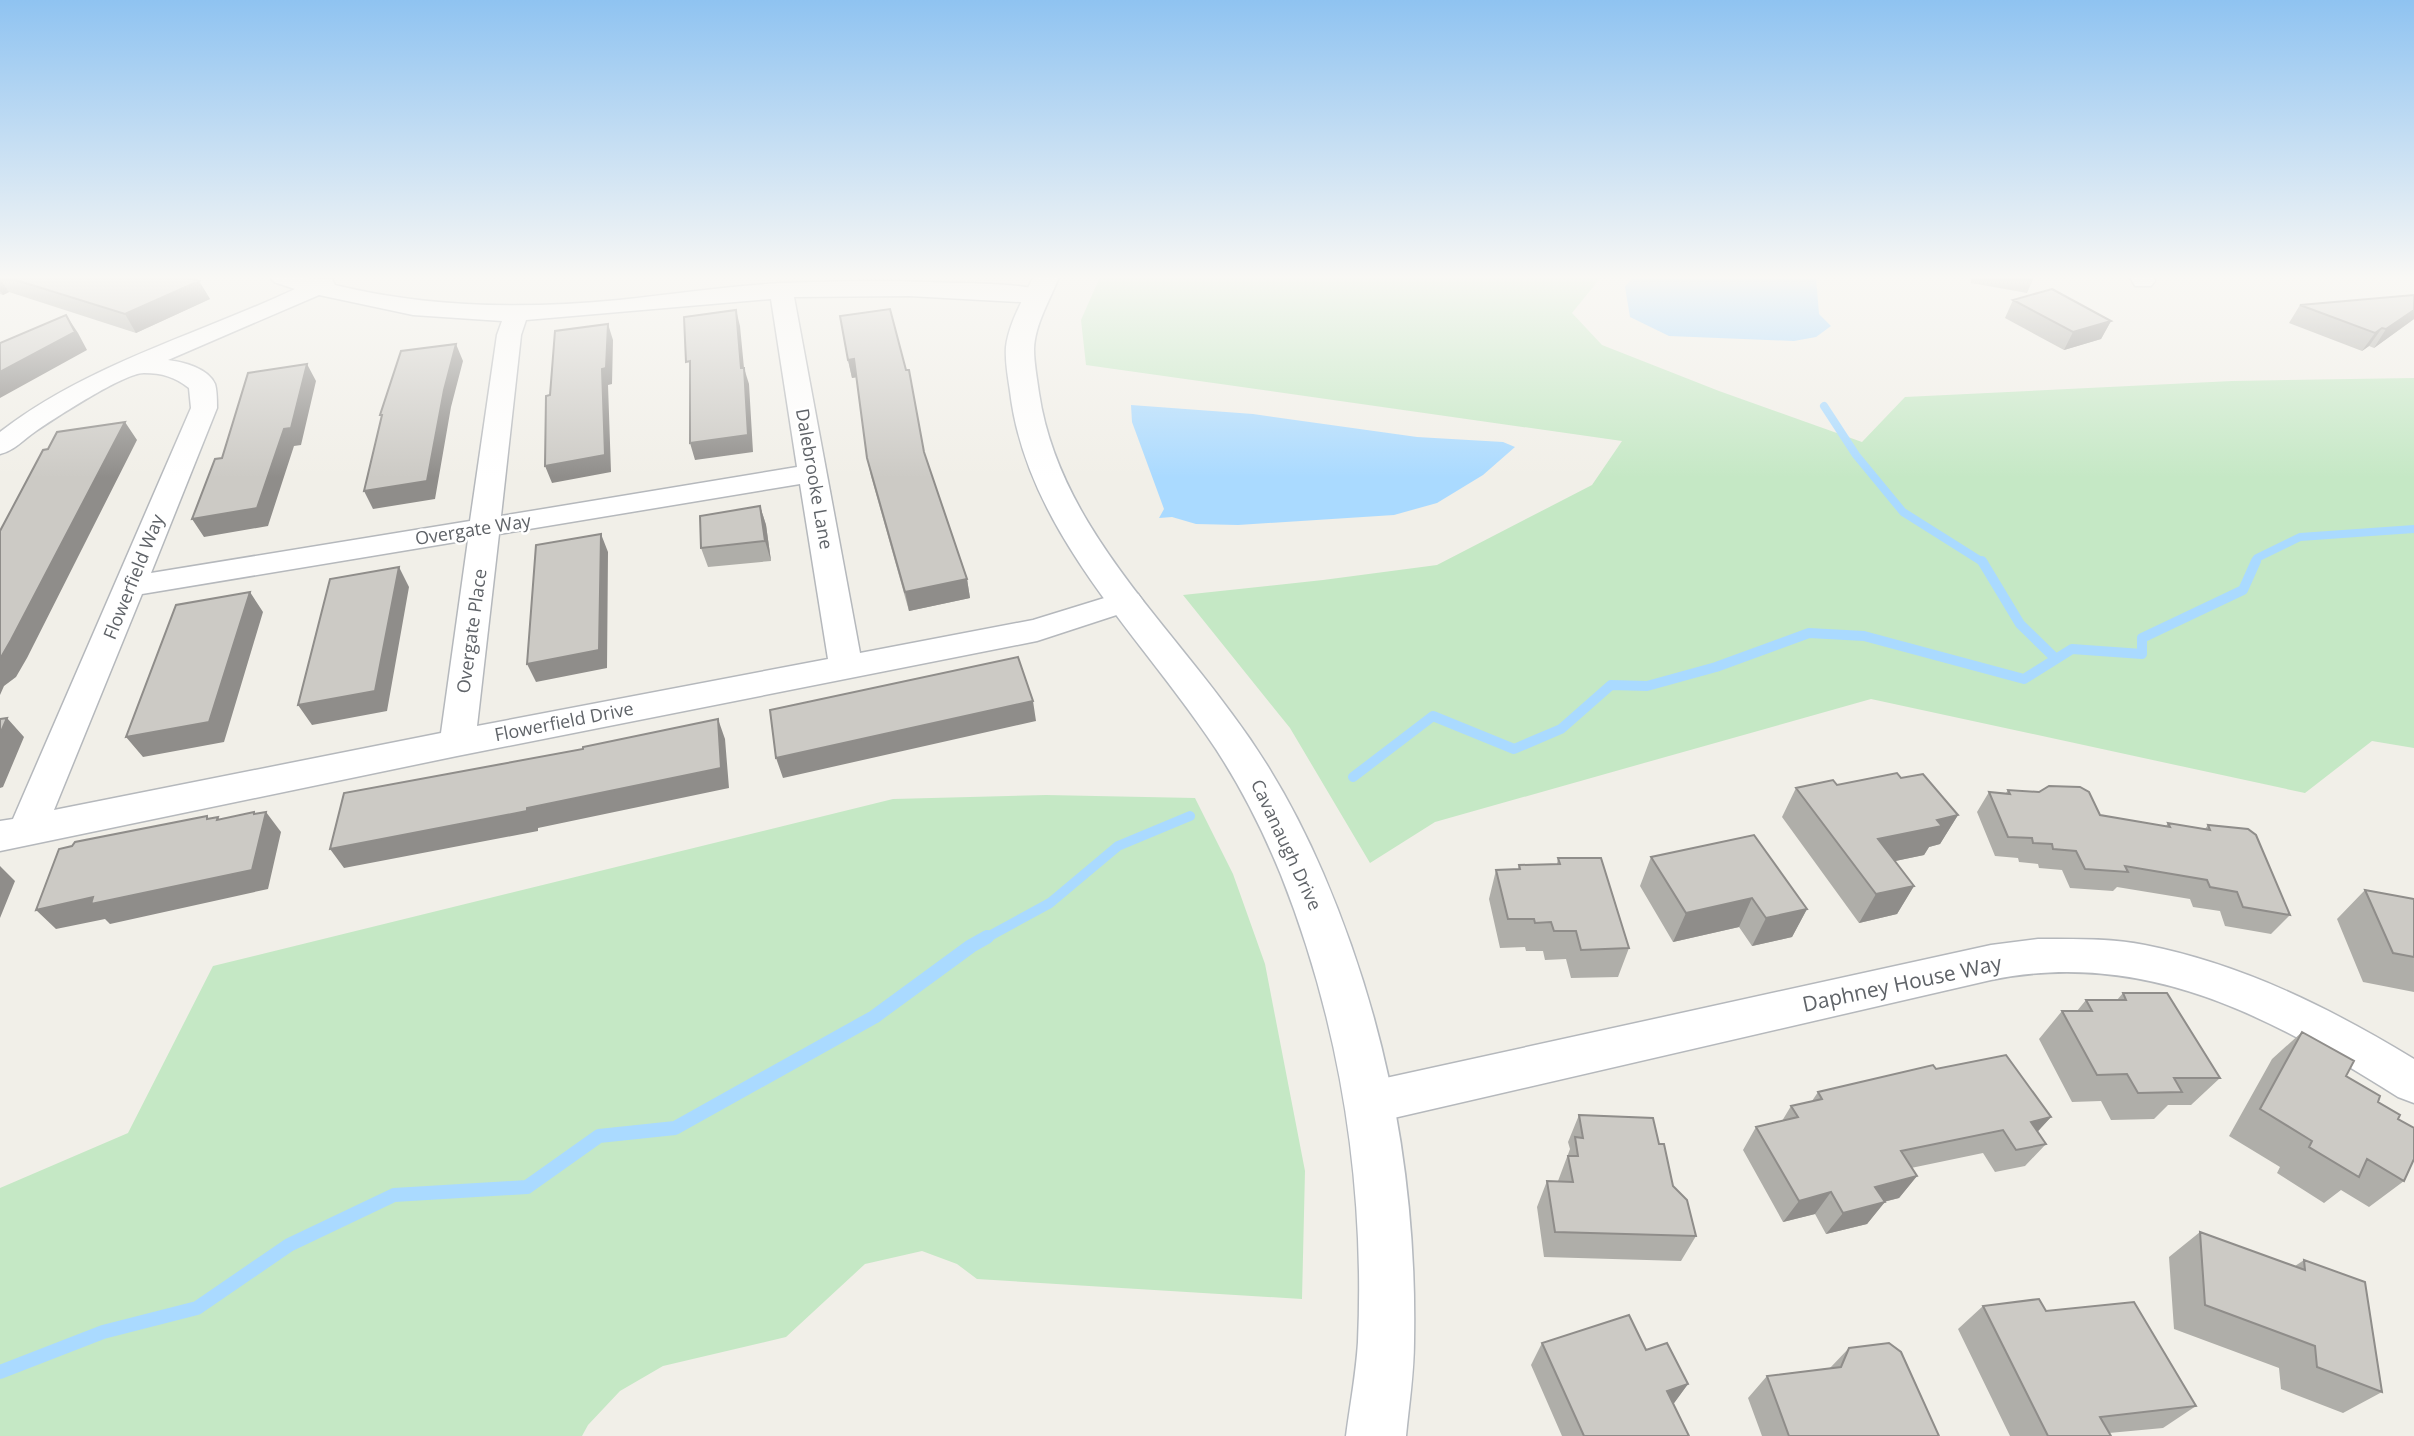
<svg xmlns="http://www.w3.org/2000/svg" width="2414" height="1436" font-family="'Open Sans',sans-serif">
  <rect width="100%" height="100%" fill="#f1efe8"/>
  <path fill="#c5e8c5" d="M 1100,277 L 1601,277 L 1572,313 L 1602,345 L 1719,391 L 1862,442 L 1905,397 L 2232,381 L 2414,378 L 2414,748 L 2372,741 L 2305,793 L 1871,699 L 1435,822 L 1370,863 L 1290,728 L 1183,595 L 1323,580 L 1437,565 L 1592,485 L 1622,441 L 1086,365 L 1081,320 Z
    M 1046,795 L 1195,798 L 1233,874 L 1265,964 L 1305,1171 L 1302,1299 L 977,1279 L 957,1264 L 922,1251 L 865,1264 L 786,1337 L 663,1366 L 620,1391 L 588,1425 L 582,1436 L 0,1436 L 0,1188 L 128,1133 L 213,966 L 893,799 Z"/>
  <path fill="#aadaff" d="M 1633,277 L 1816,277 L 1819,314 L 1831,326 L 1816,337 L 1794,341 L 1669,336 L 1630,317 L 1625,287 Z
    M 1131,405 L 1253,414 L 1417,437 L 1503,442 L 1515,447 L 1483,475 L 1437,503 L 1394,515 L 1238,525 L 1196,524 L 1172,517 L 1159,518 L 1164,509 L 1132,422 Z"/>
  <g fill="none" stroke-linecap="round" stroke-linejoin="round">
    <path stroke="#aadaff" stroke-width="8" d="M 1824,406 L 1856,455 L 1903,512 L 1984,563
      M 2255,563 L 2257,558 L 2300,537 L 2414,529"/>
    <path stroke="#aadaff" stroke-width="10" d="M 1982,561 L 2020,624 L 2056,659
      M 1353,777 L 1433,716 L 1514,749 L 1561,729 L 1611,685 L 1647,686 L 1716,667 L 1809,633 L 1864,636 L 2024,679 L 2072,649 L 2142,654 L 2142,638 L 2243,590 L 2256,561
      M 984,939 L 1050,903 L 1118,846 L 1190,816"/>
    <path stroke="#aadaff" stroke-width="14" d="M 0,1372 L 103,1332 L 197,1308 L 289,1245 L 394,1195 L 527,1187 L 599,1136 L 675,1128 L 874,1017 L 971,946 L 987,937"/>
    <g stroke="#b5b8bc" stroke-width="3">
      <path id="street" d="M 270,277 L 332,279 L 335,285 C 429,308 523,309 619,300 C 673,294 728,286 782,283 C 831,281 881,280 930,282 C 968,284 1010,282 1046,291 L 1050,296 L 1046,301 L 1038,303 L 909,296 L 794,297 L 860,653 L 1033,620 L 1127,591 L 1138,594 L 1143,601 L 1138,608 L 1037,641 L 457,756 L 0,851 L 0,821 L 13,819 L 191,408 L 189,388 C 175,377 162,373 144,373 C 124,373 55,418 36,431 C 24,439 14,451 0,454 L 0,432 C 88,364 197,335 295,289 L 274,282 ZM 319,295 L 413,315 L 502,321 L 497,335 L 470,521 L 151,573 L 217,408 C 217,401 217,391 215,384 C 208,368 183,362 168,360 ZM 771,299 L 797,467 L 501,516 L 521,335 L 526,320 ZM 800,484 L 828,659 L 477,726 L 499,534 ZM 468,540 L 441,733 L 54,810 L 142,594 Z
        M 2130,277 L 2154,277 L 2155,281 L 2151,286 L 2135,286 Z
        M 2038,939 C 2074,939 2110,938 2145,945 C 2242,964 2330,1008 2414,1059 L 2414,1103 L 2398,1097 C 2273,1018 2145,948 1991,980 L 1372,1123 L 1356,1117 L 1349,1102 L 1356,1087 L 1372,1081 L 1991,945 Z"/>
    </g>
    <g stroke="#b6babf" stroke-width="3">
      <path id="secondary" d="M 1033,277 L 1059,277 C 1050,300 1035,324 1034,349 C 1034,363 1037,378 1039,393 C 1058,521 1159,613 1232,714 C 1269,763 1299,817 1323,873 C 1387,1022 1417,1180 1414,1341 C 1414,1373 1409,1405 1406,1436 L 1346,1436 C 1350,1405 1356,1374 1358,1342 C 1365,1182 1340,1024 1281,875 C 1261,826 1237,779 1207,736 C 1133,628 1026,527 1010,391 C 1008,377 1005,362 1006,347 C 1009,323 1023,300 1033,277 Z"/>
    </g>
    <use href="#street" fill="#fff" fill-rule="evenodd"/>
    <use href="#secondary" fill="#fff" fill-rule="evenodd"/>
  </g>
  <path fill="#afaea9" d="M 0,277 L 185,277 L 199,281 L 210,299 L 136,333 L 9,292 L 3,295 L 0,294 Z
    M 1971,277 L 2034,277 L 2027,293 L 1971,283 Z
    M 2414,295 L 2414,319 L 2374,348 L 2369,346 L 2362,351 L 2289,323 L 2300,305 Z
    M 2013,300 L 2111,321 L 2101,339 L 2064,350 L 2005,318 Z
    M 848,360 L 924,452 L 967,579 L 970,598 L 909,611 L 871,476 L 867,458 L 856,377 L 852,378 Z
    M 760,506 L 766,525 L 771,561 L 708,567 L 701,548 Z
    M 1901,778 L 1958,815 L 1940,844 L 1929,847 L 1924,855 L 1895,861 L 1914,886 L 1897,914 L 1859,923 L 1782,817 L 1796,788 L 1837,785 Z
    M 2008,790 L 2100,815 L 2166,826 L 2168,823 L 2205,829 L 2208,825 L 2290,915 L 2271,934 L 2225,926 L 2220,911 L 2193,907 L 2190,899 L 2117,887 L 2113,891 L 2070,888 L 2062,870 L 2039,868 L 2038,864 L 2019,862 L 2018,858 L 1995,856 L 1977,812 L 1989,792 L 2006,793 Z
    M 1651,857 L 1807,909 L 1792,937 L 1752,946 L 1739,927 L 1673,942 L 1640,886 Z
    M 1558,858 L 1629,948 L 1618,977 L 1571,978 L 1566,959 L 1545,960 L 1543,951 L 1526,951 L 1525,947 L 1500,948 L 1489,899 L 1496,870 L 1518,869 L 1519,865 L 1557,864 Z
    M 2365,890 L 2414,899 L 2414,992 L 2363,982 L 2337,919 Z
    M 2123,993 L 2220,1078 L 2191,1105 L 2168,1105 L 2154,1119 L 2111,1120 L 2101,1101 L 2072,1102 L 2039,1039 L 2062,1011 L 2077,1011 L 2086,1000 L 2117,1000 Z
    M 2302,1032 L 2346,1076 L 2398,1119 L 2404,1181 L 2369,1207 L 2341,1190 L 2324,1203 L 2277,1173 L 2280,1167 L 2229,1136 L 2272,1059 Z
    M 1936,1069 L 2051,1117 L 2037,1132 L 2046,1144 L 2025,1166 L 1995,1172 L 1983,1153 L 1911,1168 L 1917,1176 L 1899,1198 L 1884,1202 L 1867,1224 L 1826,1234 L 1815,1214 L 1783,1222 L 1743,1150 L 1756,1127 L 1782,1121 L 1791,1106 L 1812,1101 L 1818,1092 Z
    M 1579,1115 L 1659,1144 L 1673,1186 L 1696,1236 L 1681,1261 L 1544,1257 L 1537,1207 L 1547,1181 L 1558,1181 L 1570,1149 L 1568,1142 Z
    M 2200,1232 L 2295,1266 L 2304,1260 L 2382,1392 L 2343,1413 L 2281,1389 L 2279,1368 L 2174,1329 L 2169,1257 Z
    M 1983,1306 L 2046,1311 L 2196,1406 L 2163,1428 L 2109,1433 L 2111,1436 L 2010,1436 L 1958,1329 Z
    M 1542,1343 L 1646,1350 L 1688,1384 L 1673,1404 L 1689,1436 L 1562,1436 L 1531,1365 Z
    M 1849,1348 L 1939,1436 L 1762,1436 L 1748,1398 L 1767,1376 L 1830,1368 Z"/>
  <path fill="#8f8d8a" d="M 0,279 L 9,292 L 3,295 L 0,291 Z
    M 199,281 L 210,299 L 136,333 L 125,314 Z
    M 736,310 L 740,326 L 744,368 L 749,384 L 753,452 L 695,460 L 690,443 L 741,368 Z
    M 2414,310 L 2414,319 L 2374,348 L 2386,329 Z
    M 66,315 L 78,333 L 87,350 L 0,398 L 0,372 Z
    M 2111,321 L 2101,339 L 2064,350 L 2073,332 Z
    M 608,324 L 613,340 L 612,384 L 608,385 L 611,472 L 552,483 L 545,466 L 602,369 Z
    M 2382,328 L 2369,346 L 2362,351 L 2375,333 Z
    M 456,344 L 463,361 L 451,407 L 435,499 L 373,509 L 364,491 L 444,390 Z
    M 854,359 L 858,377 L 852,378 L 848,360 Z
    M 307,364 L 316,381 L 301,445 L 294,446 L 268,526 L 204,537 L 192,519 Z
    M 125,422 L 137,440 L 27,658 L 16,677 L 4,686 L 0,695 L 0,659 Z
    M 760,506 L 766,525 L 771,561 L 765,541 Z
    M 601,534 L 608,552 L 607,668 L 536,682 L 527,664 Z
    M 399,567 L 409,587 L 387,711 L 312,725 L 298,705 Z
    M 967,579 L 970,598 L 909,611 L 905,592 Z
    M 250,592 L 263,612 L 224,742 L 143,757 L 126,737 Z
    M 1033,701 L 1036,721 L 783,778 L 776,758 Z
    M 7,718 L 24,737 L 3,787 L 0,788 L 0,734 Z
    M 718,719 L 725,739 L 729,788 L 538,828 L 538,831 L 344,868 L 330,849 L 527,808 Z
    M 254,812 L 263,823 L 266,812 L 281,832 L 268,889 L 110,924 L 105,919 L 56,929 L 36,910 L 254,814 Z
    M 1958,815 L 1940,844 L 1929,847 L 1924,855 L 1862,868 L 1878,839 L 1937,820 Z
    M 0,866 L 15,881 L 0,918 Z
    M 1914,886 L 1897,914 L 1859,923 L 1876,894 Z
    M 1752,898 L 1739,927 L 1673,942 L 1686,913 Z
    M 1807,909 L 1792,937 L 1752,946 L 1766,918 Z
    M 2051,1117 L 2030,1140 L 2010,1144 L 2031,1122 Z
    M 1917,1176 L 1899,1198 L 1858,1208 L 1875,1187 Z
    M 1831,1192 L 1815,1214 L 1783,1222 L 1799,1201 Z
    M 1885,1202 L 1867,1224 L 1826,1234 L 1843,1213 Z
    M 1688,1384 L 1672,1406 L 1667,1391 Z"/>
  <path fill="#cccac5" stroke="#8f8d8a" stroke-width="2" d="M 6,277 L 185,277 L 199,281 L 125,314 Z
    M 2052,289 L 2111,321 L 2073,332 L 2013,300 Z
    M 2414,295 L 2414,310 L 2386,329 L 2382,328 L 2375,333 L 2300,305 Z
    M 890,309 L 906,370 L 909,370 L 924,452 L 967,579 L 905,592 L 867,458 L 854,359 L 848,360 L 840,316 Z
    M 736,310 L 741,368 L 744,368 L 748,435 L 690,443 L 690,361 L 686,362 L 684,317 Z
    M 66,315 L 75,332 L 0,372 L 0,343 Z
    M 608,324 L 606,368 L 602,369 L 605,455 L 545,466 L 546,396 L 550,395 L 555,331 Z
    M 456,344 L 444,390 L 427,481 L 364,491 L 382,415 L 380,415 L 401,351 Z
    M 307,364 L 291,428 L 284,429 L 257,508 L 192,519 L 215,459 L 222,458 L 248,373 Z
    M 125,422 L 11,640 L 0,659 L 0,531 L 43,450 L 48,449 L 57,432 Z
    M 760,506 L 765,541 L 701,548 L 700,516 Z
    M 601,534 L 599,650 L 527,664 L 536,545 Z
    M 399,567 L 375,691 L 298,705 L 330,579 Z
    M 250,592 L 209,722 L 126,737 L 176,605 Z
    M 1018,657 L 1033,701 L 776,758 L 770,710 Z
    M 7,718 L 0,734 L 0,719 Z
    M 718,719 L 721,768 L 527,808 L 527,811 L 330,849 L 344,793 L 583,749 L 583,747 Z
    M 1897,773 L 1901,778 L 1923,774 L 1958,815 L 1937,820 L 1942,826 L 1878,839 L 1914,886 L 1876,894 L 1796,788 L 1833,780 L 1837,785 Z
    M 2049,786 L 2080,787 L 2089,792 L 2100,815 L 2170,827 L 2168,823 L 2210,830 L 2208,825 L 2248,829 L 2256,835 L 2290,915 L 2243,907 L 2237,892 L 2210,887 L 2207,880 L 2125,866 L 2128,872 L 2085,869 L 2076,851 L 2053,849 L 2052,844 L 2033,843 L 2032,838 L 2008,837 L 1989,792 L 2010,794 L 2008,790 L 2039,792 Z
    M 254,812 L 254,814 L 266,812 L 252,870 L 91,904 L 93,897 L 36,910 L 59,849 L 72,846 L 75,842 L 207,816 L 207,819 L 218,817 L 217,820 Z
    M 1754,835 L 1807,909 L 1766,918 L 1752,898 L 1686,913 L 1651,857 Z
    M 1558,858 L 1601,858 L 1629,948 L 1581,950 L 1576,931 L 1554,931 L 1551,922 L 1535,923 L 1534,919 L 1508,919 L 1496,870 L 1520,869 L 1519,865 L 1560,864 Z
    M 2365,890 L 2414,899 L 2414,957 L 2393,953 Z
    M 2123,993 L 2167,993 L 2220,1078 L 2174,1078 L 2182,1092 L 2138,1093 L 2127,1074 L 2097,1075 L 2062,1011 L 2092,1011 L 2086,1000 L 2126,1000 Z
    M 2302,1032 L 2354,1061 L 2346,1076 L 2380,1096 L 2378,1102 L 2400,1115 L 2398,1119 L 2414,1128 L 2414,1159 L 2404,1181 L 2367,1159 L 2359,1177 L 2309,1147 L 2312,1141 L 2260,1109 Z
    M 2006,1055 L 2051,1117 L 2031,1122 L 2046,1144 L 2016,1150 L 2003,1130 L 1901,1151 L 1917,1176 L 1875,1187 L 1885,1202 L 1843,1213 L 1831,1192 L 1799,1201 L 1756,1127 L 1798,1117 L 1791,1106 L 1822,1099 L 1818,1092 L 1933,1065 L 1936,1069 Z
    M 1579,1115 L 1653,1118 L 1659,1144 L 1664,1144 L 1673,1186 L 1687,1200 L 1696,1236 L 1555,1232 L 1547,1181 L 1573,1182 L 1568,1156 L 1578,1156 L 1575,1137 L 1583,1138 Z
    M 2200,1232 L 2305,1270 L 2304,1260 L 2365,1282 L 2382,1392 L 2317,1367 L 2315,1346 L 2205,1305 Z
    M 2039,1299 L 2046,1311 L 2134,1302 L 2196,1406 L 2100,1417 L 2111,1436 L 2048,1436 L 1983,1306 Z
    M 1629,1315 L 1646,1350 L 1667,1343 L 1688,1384 L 1667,1391 L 1689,1436 L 1584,1436 L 1542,1343 Z
    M 1889,1343 L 1901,1352 L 1939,1436 L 1789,1436 L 1767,1376 L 1841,1367 L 1849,1348 Z"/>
  <linearGradient id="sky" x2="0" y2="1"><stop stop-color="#8fc3f1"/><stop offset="0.58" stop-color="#f9f8f5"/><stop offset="1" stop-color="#f9f8f5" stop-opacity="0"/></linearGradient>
  <rect width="2414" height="478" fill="url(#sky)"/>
  <g text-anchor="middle" stroke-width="5" stroke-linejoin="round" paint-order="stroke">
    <g font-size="18" fill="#5f6368" stroke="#fff">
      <text transform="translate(814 479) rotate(80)" y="6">Dalebrooke Lane</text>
      <text transform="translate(473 530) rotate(-9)" y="6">Overgate Way</text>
      <text transform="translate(134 577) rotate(-68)" y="6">Flowerfield Way</text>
      <text transform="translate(472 631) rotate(-82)" y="6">Overgate Place</text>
      <text transform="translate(564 722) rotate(-11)" y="6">Flowerfield Drive</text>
      <text transform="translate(1286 845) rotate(65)" y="6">Cavanaugh Drive</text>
    </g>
    <g font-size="21" fill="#5f6368" stroke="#fff">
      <text transform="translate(1902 984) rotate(-12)" y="7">Daphney House Way</text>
    </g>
  </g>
</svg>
